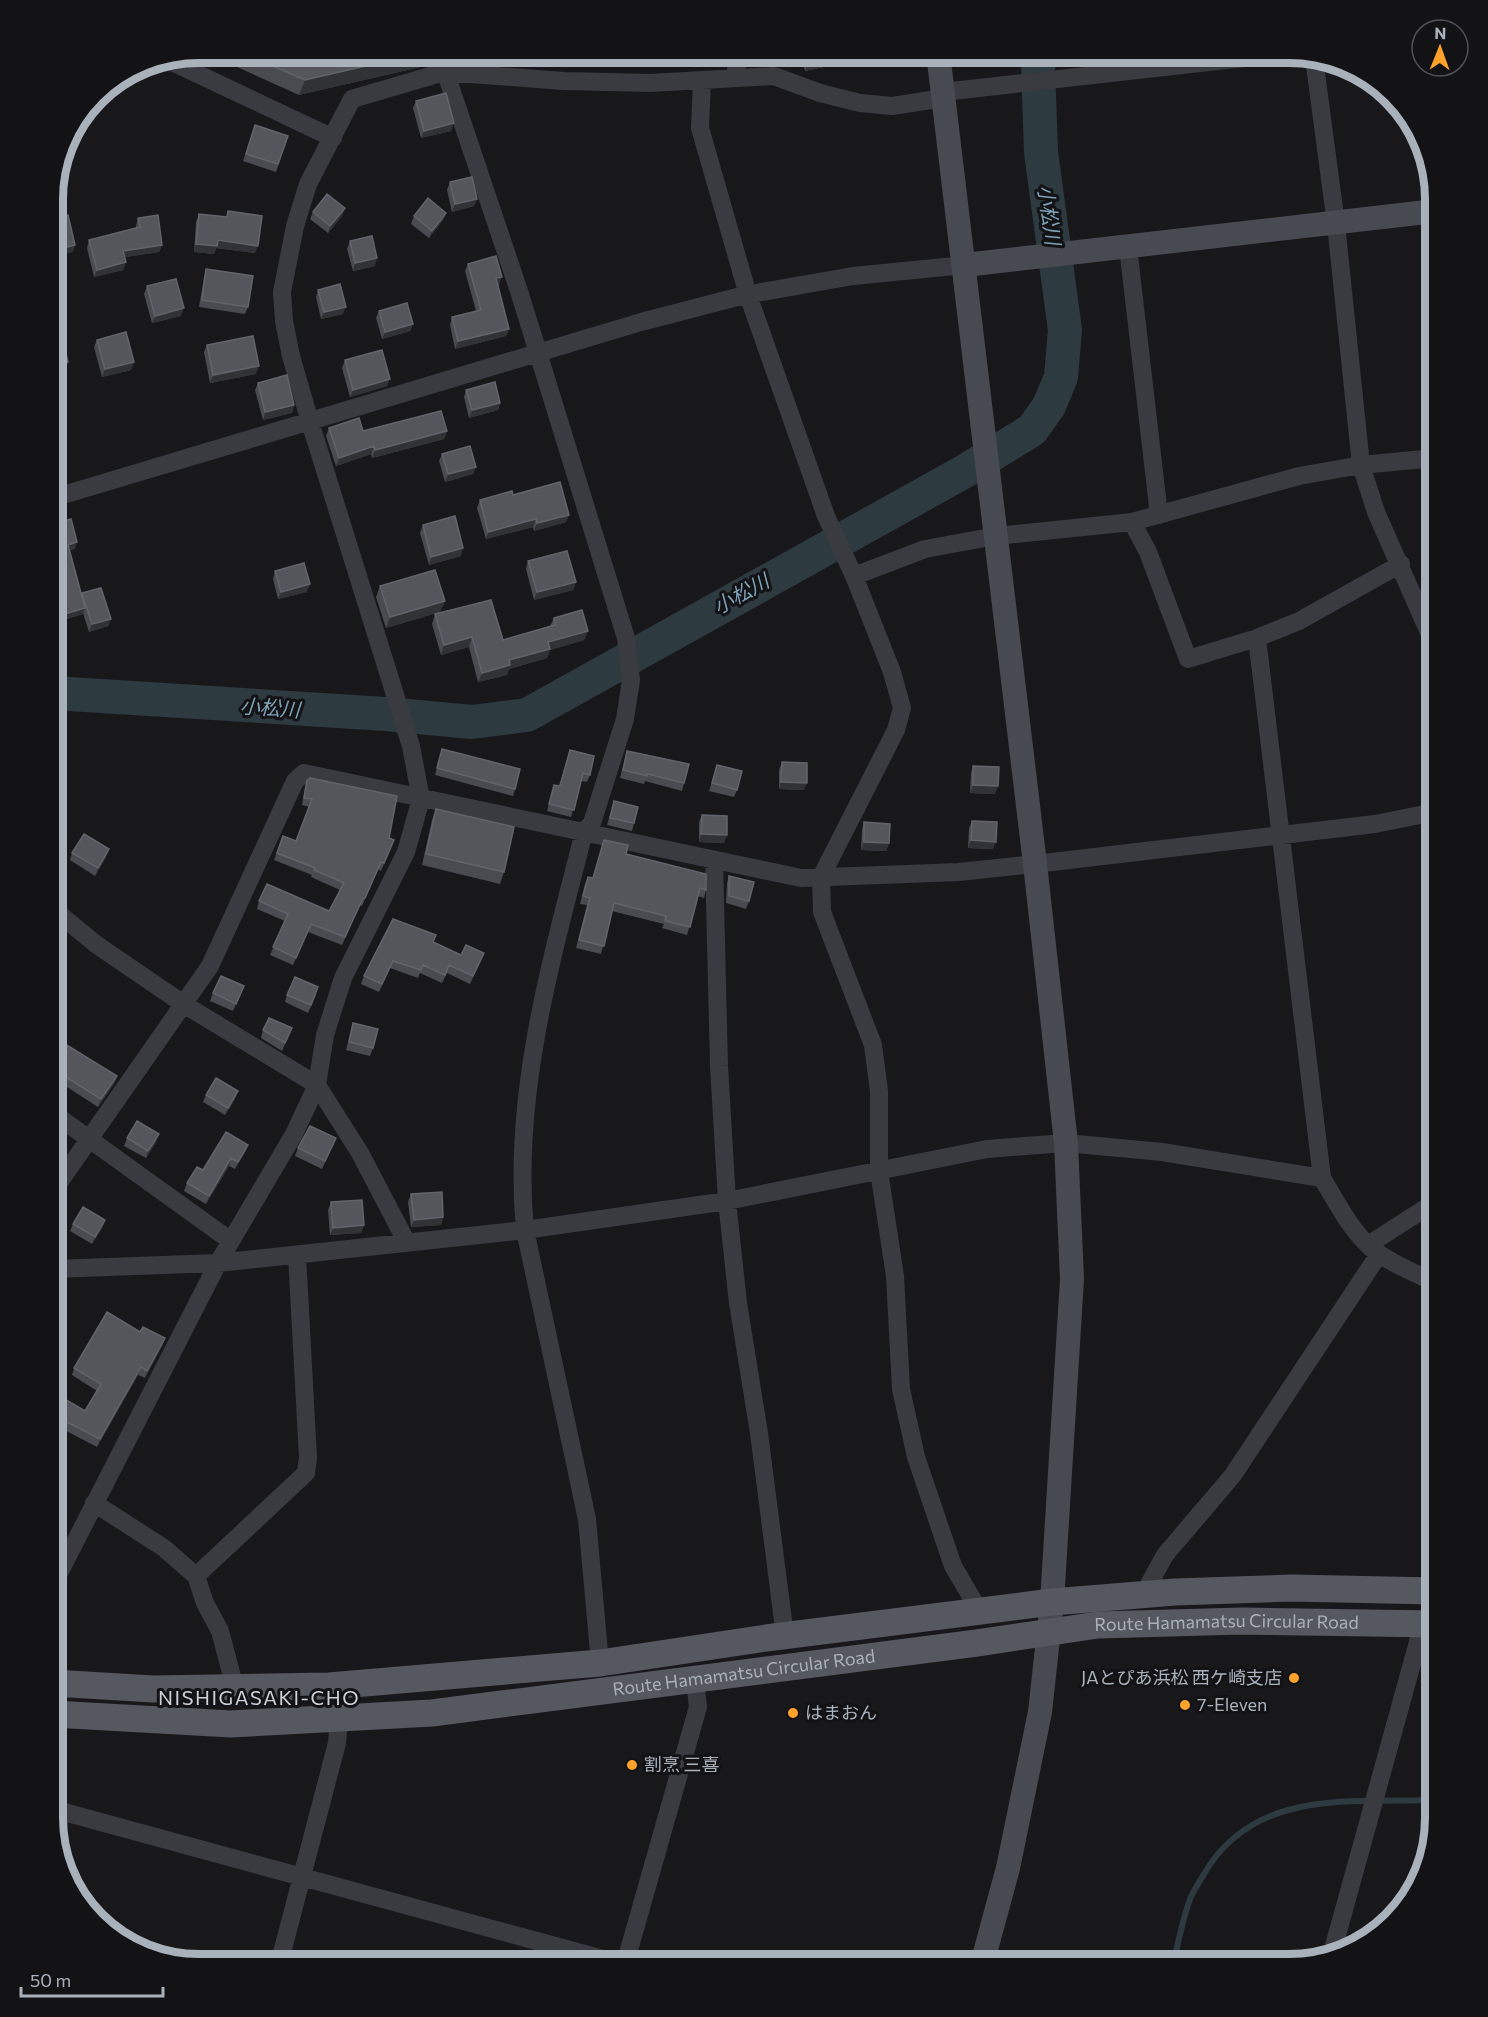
<svg xmlns="http://www.w3.org/2000/svg" width="1488" height="2017" font-family="Commissioner,'Noto Sans JP',sans-serif">
  <rect width="100%" height="100%" fill="#18181b"/>
  <g fill="none" stroke-linecap="round" stroke-linejoin="round">
    <path stroke="#2d3a40" stroke-width="6" d="M 1173,1964 C 1178,1944 1182,1922 1189,1902 C 1192,1892 1199,1883 1204,1874 C 1254,1788 1350,1803 1435,1800"/>
    <path stroke="#2d3a40" stroke-width="34" d="M 53,693 L 386,714 L 472,722 L 527,715 L 965,471 L 1032,430 L 1049,406 L 1061,377 L 1065,330 L 1041,152 L 1038,66 L 1043,53"/>
    <path stroke="#393b40" stroke-width="18" d="M 439,53 L 519,291 L 626,638 L 631,680 L 625,719 L 592,823 L 584,832 C 551,961 512,1096 525,1230 L 587,1519 L 600,1663
      M 1314,58 L 1336,224 L 1361,465 L 1376,512 L 1435,646
      M 166,59 L 333,138
      M 735,76 L 739,53
      M 702,81 L 700,128 L 748,295 L 826,516 L 854,576 L 892,672 L 902,708 L 896,730 L 821,877 L 822,912 L 873,1045 L 879,1091 L 879,1171 L 895,1276 L 901,1389 L 916,1457 L 953,1566 L 980,1612
      M 943,92 L 1290,53
      M 1128,247 L 1159,515
      M 53,498 L 641,322 L 745,295 L 853,276 L 965,265
      M 1132,522 L 1148,552 L 1188,659 L 1257,638 L 1299,621 L 1401,564
      M 854,576 L 925,549 L 996,536 L 1132,522 L 1299,476 L 1361,465 L 1435,458
      M 1257,638 L 1322,1178
      M 714,860 L 719,1066 L 727,1201 L 738,1303 L 759,1433 L 785,1636
      M 53,909 L 97,945 L 185,1005 L 317,1085 L 360,1153 L 406,1241
      M 53,1113 L 231,1241
      M 53,1191 L 210,966 L 295,781 L 304,773 L 801,878 L 959,872 L 1035,864 L 1375,824 L 1435,812
      M 1368,1245 L 1435,1202
      M 53,1269 L 218,1263 L 525,1230 L 727,1201 L 987,1149 L 1025,1146 L 1066,1143 L 1162,1152 L 1322,1178 C 1336,1201 1350,1229 1370,1247 C 1389,1263 1414,1272 1435,1283
      M 94,1503 L 164,1548 L 196,1576 L 205,1603 L 220,1631 L 235,1688
      M 196,1576 L 306,1473 L 308,1458 L 297,1255
      M 53,1585 L 218,1263 L 294,1134 L 317,1085 L 325,1035 L 343,978 L 406,852 L 421,799 L 411,746 L 310,422 L 291,356 L 284,321 L 282,292 L 295,226 L 308,184 L 352,99 L 444,72 L 563,81 L 650,83 L 774,76 L 820,93 L 860,103 L 892,106 L 944,98
      M 1142,1597 L 1165,1555 L 1233,1475 L 1379,1254
      M 53,1809 L 621,1964
      M 1332,1953 L 1423,1624
      M 279,1964 L 337,1743 L 339,1718
      M 625,1964 L 698,1707 L 695,1681"/>
    <path stroke="#474a50" stroke-width="24" d="M 938,53 L 1035,864 L 1066,1143 L 1072,1279 L 1052,1602 L 1040,1712 L 1008,1868 L 982,1964
      M 965,265 L 1435,211"/>
    <g stroke="#55585f" stroke-width="27">
      <path d="M 53,1683 L 153,1689 L 329,1686 L 600,1663 L 766,1638 L 1052,1602 L 1175,1592 L 1291,1588 L 1435,1591"/>
      <path id="s1" d="M 53,1714 L 231,1724 L 432,1713 L 977,1643 L 1098,1625 L 1242,1621 L 1435,1624"/>
    </g>
  </g>
  <path fill="#494b50" d="M 221,52 L 434,53 L 429,65 L 299,95 L 226,62 Z
    M 759,53 L 916,53 L 913,60 L 879,67 L 878,59 L 843,67 L 843,63 L 805,71 L 802,57 L 762,65 Z
    M 416,101 L 451,131 L 421,138 L 413,108 Z
    M 255,125 L 288,136 L 276,172 L 243,161 Z
    M 450,182 L 477,199 L 474,206 L 452,212 L 447,190 Z
    M 345,208 L 342,216 L 328,233 L 310,219 L 313,212 Z
    M 228,211 L 255,253 L 216,248 L 214,254 L 194,252 L 196,222 L 199,214 L 226,217 Z
    M 446,213 L 443,220 L 429,238 L 411,224 L 414,216 Z
    M 138,218 L 162,245 L 159,252 L 125,257 L 126,262 L 123,270 L 94,277 L 87,248 L 89,240 L 136,228 L 136,226 Z
    M 350,241 L 375,266 L 353,271 L 347,249 Z
    M 468,264 L 499,285 L 498,285 L 509,329 L 506,336 L 455,349 L 450,325 L 452,317 L 476,311 L 465,271 Z
    M 206,269 L 248,307 L 245,314 L 199,307 L 204,277 Z
    M 147,286 L 181,316 L 152,323 L 144,294 Z
    M 318,290 L 343,314 L 321,319 L 316,297 Z
    M 379,311 L 413,324 L 410,331 L 382,339 L 376,318 Z
    M 97,340 L 134,362 L 131,370 L 102,377 L 94,347 Z
    M 207,345 L 256,374 L 210,383 L 204,352 Z
    M 345,360 L 387,386 L 350,397 L 342,368 Z
    M 258,383 L 294,405 L 292,413 L 263,420 L 255,390 Z
    M 466,390 L 500,403 L 498,410 L 469,418 L 464,397 Z
    M 329,428 L 363,431 L 447,431 L 444,439 L 372,458 L 371,454 L 336,466 L 326,436 Z
    M 442,454 L 476,467 L 473,474 L 445,482 L 439,461 Z
    M 513,495 L 569,515 L 566,522 L 534,531 L 533,527 L 486,539 L 477,508 L 480,500 Z
    M 53,524 L 75,549 L 70,550 L 82,595 L 82,593 L 111,619 L 108,626 L 89,632 L 83,613 L 83,614 L 56,622 L 53,612 Z
    M 423,525 L 461,556 L 429,565 L 420,533 Z
    M 528,561 L 576,582 L 573,590 L 534,600 L 526,569 Z
    M 275,571 L 307,592 L 278,599 L 273,579 Z
    M 380,586 L 445,601 L 440,612 L 386,628 L 376,597 Z
    M 435,614 L 503,640 L 550,626 L 554,618 L 588,631 L 584,640 L 550,650 L 547,658 L 509,669 L 507,675 L 478,682 L 469,647 L 441,655 L 432,624 Z
    M 442,749 L 515,789 L 513,796 L 435,775 Z
    M 570,750 L 590,775 L 587,782 L 581,781 L 571,817 L 547,811 L 554,785 L 559,786 Z
    M 627,751 L 684,783 L 682,791 L 645,781 L 644,784 L 620,778 Z
    M 782,762 L 804,790 L 779,789 L 779,770 Z
    M 717,765 L 737,790 L 734,797 L 709,791 Z
    M 973,766 L 995,794 L 970,793 L 971,773 Z
    M 307,780 L 389,838 L 391,848 L 381,871 L 378,869 L 362,906 L 360,905 L 342,945 L 308,932 L 293,965 L 270,955 L 285,921 L 257,909 L 259,901 L 329,911 L 340,890 L 311,877 L 312,875 L 274,860 L 283,836 L 296,841 L 309,807 L 302,805 L 305,787 Z
    M 614,801 L 634,823 L 632,831 L 607,825 Z
    M 436,809 L 504,872 L 500,884 L 422,865 L 432,820 Z
    M 702,815 L 724,843 L 699,842 L 699,822 Z
    M 972,821 L 993,849 L 968,848 L 969,828 Z
    M 864,822 L 889,843 L 886,851 L 861,850 L 862,830 Z
    M 604,840 L 626,854 L 706,890 L 704,898 L 698,896 L 687,935 L 662,928 L 664,924 L 612,911 L 601,954 L 576,948 L 587,905 L 580,904 L 585,884 L 588,877 L 593,878 Z
    M 109,849 L 106,857 L 95,876 L 70,860 L 72,853 Z
    M 729,876 L 749,901 L 746,909 L 726,903 L 727,883 Z
    M 393,919 L 433,942 L 461,955 L 484,953 L 470,984 L 447,973 L 442,983 L 420,973 L 418,978 L 390,968 L 379,992 L 361,984 L 364,976 Z
    M 244,986 L 233,1011 L 210,1001 L 213,993 Z
    M 287,995 L 316,995 L 308,1013 L 285,1002 Z
    M 353,1023 L 373,1048 L 370,1056 L 346,1050 Z
    M 292,1028 L 282,1051 L 261,1038 L 263,1030 Z
    M 53,1052 L 117,1076 L 114,1084 L 98,1107 L 53,1078 Z
    M 206,1095 L 235,1099 L 225,1115 L 203,1102 Z
    M 127,1138 L 156,1142 L 146,1158 L 124,1146 Z
    M 336,1138 L 322,1169 L 295,1156 L 298,1148 Z
    M 248,1145 L 245,1152 L 235,1169 L 229,1166 L 206,1204 L 184,1191 L 187,1183 L 203,1170 Z
    M 411,1194 L 443,1217 L 441,1225 L 411,1227 L 408,1202 Z
    M 331,1202 L 364,1225 L 361,1233 L 330,1235 L 328,1210 Z
    M 105,1220 L 102,1228 L 92,1244 L 70,1231 L 73,1224 Z
    M 140,1332 L 165,1338 L 162,1346 L 145,1378 L 138,1375 L 97,1447 L 53,1424 L 53,1404 L 85,1411 L 97,1391 L 72,1375 L 74,1368 Z"/>
  <path fill="#313236" d="M 422,53 L 434,53 L 429,65 L 299,95 L 305,80 Z
    M 788,53 L 804,53 L 802,57 L 762,65 L 765,58 Z
    M 876,53 L 880,53 L 878,59 L 843,67 L 846,59 Z
    M 916,53 L 913,60 L 879,67 L 882,59 Z
    M 845,55 L 843,63 L 805,71 L 808,63 Z
    M 454,123 L 451,131 L 421,138 L 424,131 Z
    M 477,199 L 474,206 L 452,212 L 455,204 Z
    M 345,208 L 342,216 L 328,233 L 330,226 Z
    M 446,213 L 443,220 L 429,238 L 432,231 Z
    M 218,240 L 258,246 L 255,253 L 216,248 L 214,254 L 194,252 L 196,244 Z
    M 75,245 L 73,252 L 53,257 L 53,251 Z
    M 162,245 L 159,252 L 120,258 L 123,251 Z
    M 377,258 L 375,266 L 353,271 L 355,263 Z
    M 126,262 L 123,270 L 94,277 L 97,270 Z
    M 502,277 L 499,285 L 494,286 L 496,278 Z
    M 346,307 L 343,314 L 321,319 L 324,312 Z
    M 184,308 L 181,316 L 152,323 L 155,316 Z
    M 413,324 L 410,331 L 382,339 L 385,332 Z
    M 509,329 L 506,336 L 455,349 L 458,341 Z
    M 68,362 L 66,369 L 53,372 L 53,366 Z
    M 134,362 L 131,370 L 102,377 L 105,369 Z
    M 259,366 L 256,374 L 210,383 L 213,375 Z
    M 390,379 L 387,386 L 350,397 L 353,390 Z
    M 500,403 L 498,410 L 469,418 L 472,410 Z
    M 294,405 L 292,413 L 263,420 L 265,412 Z
    M 447,431 L 444,439 L 372,458 L 375,450 Z
    M 374,446 L 371,454 L 336,466 L 339,458 Z
    M 476,467 L 473,474 L 445,482 L 448,474 Z
    M 569,515 L 566,522 L 534,531 L 537,523 Z
    M 536,519 L 533,527 L 486,539 L 488,532 Z
    M 77,542 L 75,549 L 66,551 L 68,545 Z
    M 463,548 L 461,556 L 429,565 L 431,557 Z
    M 576,582 L 573,590 L 534,600 L 537,592 Z
    M 310,584 L 307,592 L 278,599 L 281,592 Z
    M 445,601 L 440,612 L 386,628 L 390,617 Z
    M 85,608 L 83,614 L 56,622 L 58,616 Z
    M 111,619 L 108,626 L 89,632 L 92,624 Z
    M 588,631 L 584,640 L 550,650 L 547,658 L 509,669 L 507,675 L 478,682 L 482,673 L 548,642 Z
    M 472,637 L 469,647 L 441,655 L 444,645 Z
    M 781,782 L 807,783 L 804,790 L 779,789 Z
    M 973,785 L 998,786 L 995,794 L 970,793 Z
    M 701,834 L 727,835 L 724,843 L 699,842 Z
    M 971,840 L 996,842 L 993,849 L 968,848 Z
    M 864,842 L 889,843 L 886,851 L 861,850 Z
    M 109,849 L 106,857 L 95,876 L 98,868 Z
    M 117,1076 L 114,1084 L 98,1107 L 101,1099 Z
    M 238,1091 L 235,1099 L 225,1115 L 228,1108 Z
    M 159,1134 L 156,1142 L 146,1158 L 148,1151 Z
    M 248,1145 L 245,1152 L 235,1169 L 238,1162 Z
    M 231,1158 L 229,1166 L 206,1204 L 209,1196 Z
    M 443,1217 L 441,1225 L 411,1227 L 414,1220 Z
    M 105,1220 L 102,1228 L 92,1244 L 95,1237 Z
    M 364,1225 L 361,1233 L 330,1235 L 333,1228 Z
    M 165,1338 L 162,1346 L 145,1378 L 147,1371 Z
    M 141,1367 L 138,1375 L 97,1447 L 100,1439 Z"/>
  <path fill="#54565c" stroke="#61646a" stroke-width="1.5" d="M 243,53 L 422,53 L 305,80 Z
    M 764,53 L 788,53 L 765,58 Z
    M 806,53 L 876,53 L 846,59 L 845,55 L 808,63 Z
    M 881,53 L 916,53 L 882,59 Z
    M 446,93 L 454,123 L 424,131 L 416,101 Z
    M 255,125 L 288,136 L 278,164 L 246,154 Z
    M 472,177 L 477,199 L 455,204 L 450,182 Z
    M 327,194 L 345,208 L 330,226 L 313,212 Z
    M 428,198 L 446,213 L 432,231 L 414,216 Z
    M 228,211 L 262,216 L 258,246 L 218,240 L 217,246 L 196,244 L 199,214 L 227,217 Z
    M 68,215 L 75,245 L 53,251 L 53,219 Z
    M 158,215 L 162,245 L 123,251 L 126,262 L 97,270 L 89,240 L 140,227 L 138,218 Z
    M 372,236 L 377,258 L 355,263 L 350,241 Z
    M 496,256 L 502,277 L 496,278 L 509,329 L 458,341 L 452,317 L 481,310 L 468,264 Z
    M 206,269 L 253,276 L 248,307 L 202,300 Z
    M 176,279 L 184,308 L 155,316 L 147,286 Z
    M 340,284 L 346,307 L 324,312 L 318,290 Z
    M 407,303 L 413,324 L 385,332 L 379,311 Z
    M 61,332 L 68,362 L 53,366 L 53,334 Z
    M 126,332 L 134,362 L 105,369 L 97,340 Z
    M 253,336 L 259,366 L 213,375 L 207,345 Z
    M 382,350 L 390,379 L 353,390 L 345,360 Z
    M 287,375 L 294,405 L 265,412 L 258,383 Z
    M 495,382 L 500,403 L 472,410 L 466,390 Z
    M 441,411 L 447,431 L 375,450 L 374,446 L 339,458 L 329,428 L 359,418 L 363,431 Z
    M 470,446 L 476,467 L 448,474 L 442,454 Z
    M 560,482 L 569,515 L 537,523 L 536,519 L 488,532 L 480,500 L 512,491 L 513,495 Z
    M 455,516 L 463,548 L 431,557 L 423,525 Z
    M 71,519 L 77,542 L 68,545 L 85,608 L 58,616 L 53,597 L 53,524 Z
    M 567,551 L 576,582 L 537,592 L 528,561 Z
    M 304,563 L 310,584 L 281,592 L 275,571 Z
    M 435,570 L 445,601 L 390,617 L 380,586 Z
    M 101,588 L 111,619 L 92,624 L 82,593 Z
    M 491,600 L 503,640 L 555,625 L 554,618 L 582,610 L 588,631 L 548,642 L 550,649 L 509,660 L 510,665 L 482,673 L 472,637 L 444,645 L 435,614 Z
    M 442,749 L 520,769 L 515,789 L 437,768 Z
    M 570,750 L 594,756 L 590,775 L 583,773 L 574,810 L 549,804 L 554,785 L 560,786 Z
    M 627,751 L 689,764 L 684,783 L 648,774 L 647,776 L 623,770 Z
    M 782,762 L 807,763 L 807,783 L 781,782 Z
    M 717,765 L 742,771 L 737,790 L 712,783 Z
    M 973,766 L 999,767 L 998,786 L 973,785 Z
    M 310,778 L 397,796 L 389,838 L 394,840 L 384,863 L 381,862 L 365,898 L 363,898 L 345,937 L 311,924 L 296,958 L 273,947 L 288,914 L 259,901 L 267,884 L 329,911 L 344,883 L 314,870 L 315,868 L 277,853 L 283,836 L 296,841 L 312,799 L 304,798 L 307,780 Z
    M 614,801 L 638,807 L 634,823 L 610,818 Z
    M 436,809 L 514,827 L 504,872 L 426,854 Z
    M 702,815 L 727,816 L 727,835 L 701,834 Z
    M 972,821 L 997,822 L 996,842 L 971,840 Z
    M 864,822 L 890,824 L 889,843 L 864,842 Z
    M 84,834 L 109,849 L 98,868 L 72,853 Z
    M 604,840 L 628,845 L 626,854 L 706,874 L 706,890 L 700,888 L 690,927 L 665,921 L 666,916 L 614,903 L 604,946 L 579,940 L 590,898 L 583,896 L 588,877 L 593,878 Z
    M 729,876 L 754,882 L 749,901 L 729,896 Z
    M 393,919 L 436,935 L 433,942 L 461,955 L 466,945 L 484,953 L 473,976 L 449,965 L 445,975 L 423,965 L 421,970 L 393,961 L 382,984 L 364,976 Z
    M 221,976 L 244,986 L 236,1004 L 213,993 Z
    M 295,977 L 318,987 L 311,1005 L 287,995 Z
    M 269,1018 L 292,1028 L 285,1043 L 263,1030 Z
    M 353,1023 L 378,1029 L 373,1048 L 349,1042 Z
    M 60,1041 L 117,1076 L 101,1099 L 53,1069 L 53,1052 Z
    M 216,1078 L 238,1091 L 228,1108 L 206,1095 Z
    M 137,1121 L 159,1134 L 148,1151 L 127,1138 Z
    M 310,1126 L 336,1138 L 325,1161 L 298,1148 Z
    M 226,1132 L 248,1145 L 238,1162 L 231,1158 L 209,1196 L 187,1183 L 197,1167 L 203,1170 Z
    M 442,1192 L 443,1217 L 414,1220 L 411,1194 Z
    M 362,1200 L 364,1225 L 333,1228 L 331,1202 Z
    M 83,1207 L 105,1220 L 95,1237 L 73,1224 Z
    M 107,1312 L 140,1332 L 143,1327 L 165,1338 L 147,1371 L 141,1367 L 100,1439 L 53,1415 L 53,1404 L 58,1395 L 85,1411 L 101,1384 L 74,1368 Z"/>
  <g fill="#ffa22c" stroke="#131316" stroke-width="2">
    <circle cx="1294" cy="1678" r="6"/>
    <circle cx="1185" cy="1705" r="6"/>
    <circle cx="793" cy="1713" r="6"/>
    <circle cx="632" cy="1765" r="6"/>
  </g>
  <g text-anchor="middle" stroke-width="6" stroke-linejoin="round" paint-order="stroke">
    <g font-size="18" fill="#a9b1bb" stroke="#131316">
      <text dy="6" stroke="none"><textPath href="#s1" startOffset="1180">Route Hamamatsu Circular Road</textPath></text>
      <text dy="6" stroke="none"><textPath href="#s1" startOffset="694">Route Hamamatsu Circular Road</textPath></text>
    </g>
    <g font-size="18" fill="#a9b1bb" stroke="#131316" text-anchor="start">
      <text x="1282" y="1684" text-anchor="end">JAとぴあ浜松 西ケ崎支店</text>
      <text x="1197" y="1711">7-Eleven</text>
      <text x="805" y="1719">はまおん</text>
      <text x="644" y="1771">割烹 三喜</text>
    </g>
    <g font-size="20" font-style="italic" fill="#7ea4b9" stroke="#131316">
      <text transform="translate(1049 215) rotate(82)" y="7">小松川</text>
      <text transform="translate(741 594) rotate(-29)" y="7">小松川</text>
      <text transform="translate(270 708) rotate(4)" y="7">小松川</text>
    </g>
    <g font-size="20" letter-spacing="1.5" fill="#cbcfd7" stroke="#131316">
      <text x="259" y="1705">NISHIGASAKI-CHO</text>
    </g>
  </g>
  <path d="M0 0H1488V2017H0ZM199 63H1289A136 136 0 0 1 1425 199V1818A136 136 0 0 1 1289 1954H199A136 136 0 0 1 63 1818V199A136 136 0 0 1 199 63Z" fill="#131316" fill-rule="evenodd"/>
  <path fill="none" stroke="#a9b1bb" stroke-width="8" d="M199 63H1289A136 136 0 0 1 1425 199V1818A136 136 0 0 1 1289 1954H199A136 136 0 0 1 63 1818V199A136 136 0 0 1 199 63Z"/>
  <g transform="translate(1440 48) rotate(1)"><circle r="28" fill="#131316" stroke="#4f5258" stroke-width="1.5"/>
  <path d="M0-4.5L10 22L0 15L-10 22Z" fill="#ffa22c"/>
  <text y="-9" font-size="16" font-weight="bold" text-anchor="middle" fill="#a9b1bb">N</text>
  </g>
  <path d="M21 1987v9h142v-9" fill="none" stroke="#a9b1bb" stroke-width="3"/>
  <text x="30" y="1987" font-size="18" fill="#a9b1bb" stroke="#131316" stroke-width="4.5" paint-order="stroke">50 m</text>
</svg>
